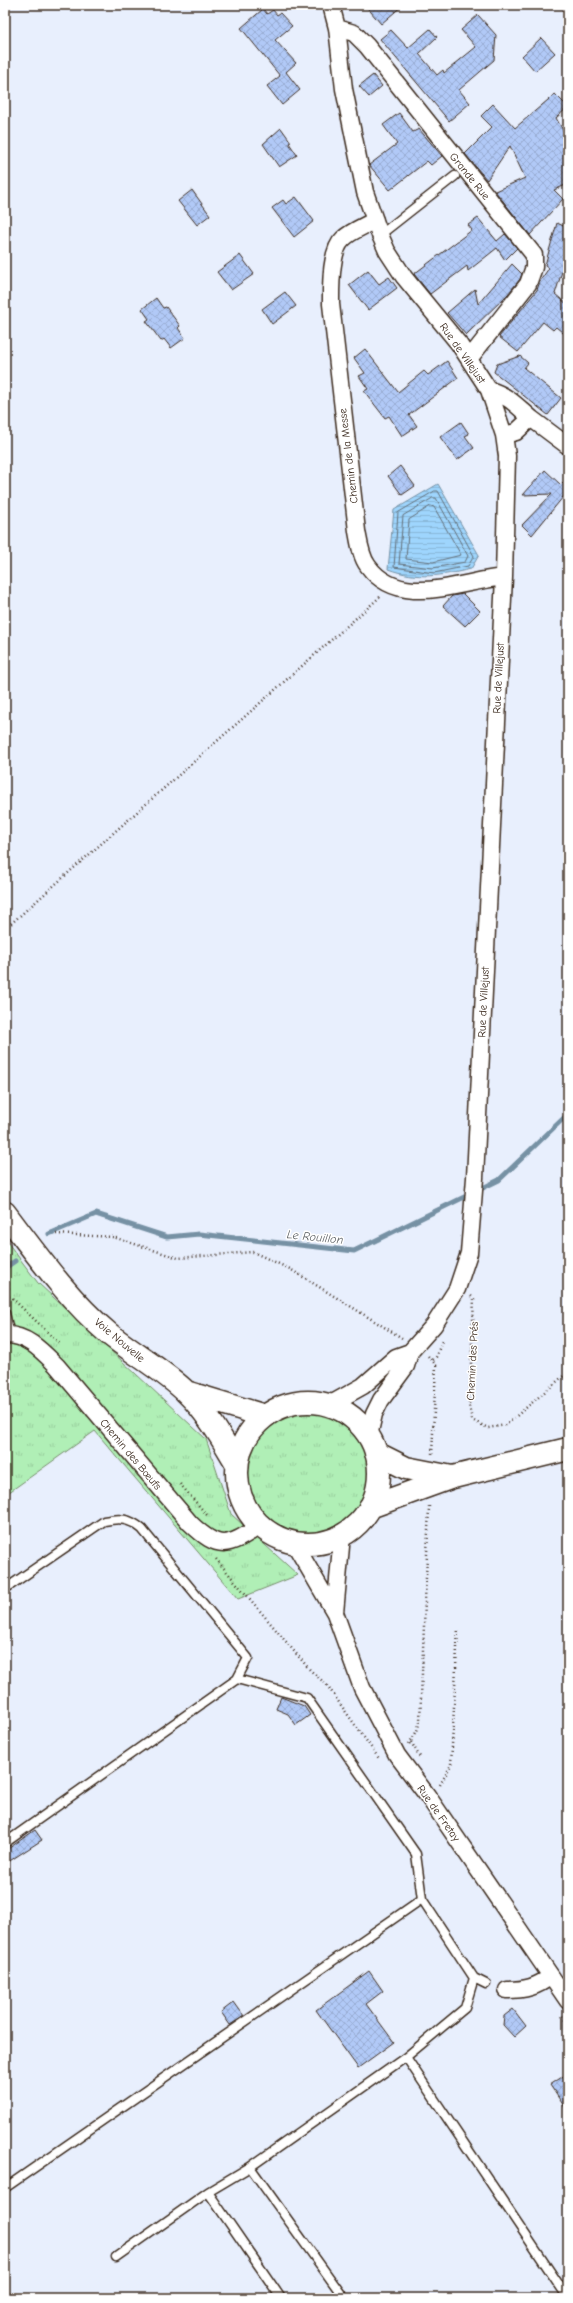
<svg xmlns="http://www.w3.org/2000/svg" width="573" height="2303" font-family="'Comic Neue',sans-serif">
  <defs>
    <pattern id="grass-tufts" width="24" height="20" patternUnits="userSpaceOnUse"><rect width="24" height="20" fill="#b0efb6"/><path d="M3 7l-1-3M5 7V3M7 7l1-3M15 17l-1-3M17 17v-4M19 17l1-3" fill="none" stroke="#98cd9c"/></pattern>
    <pattern id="water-rules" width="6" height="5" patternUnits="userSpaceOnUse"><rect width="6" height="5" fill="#9ed5fd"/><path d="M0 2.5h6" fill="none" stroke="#89b7d8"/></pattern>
    <pattern id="building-cross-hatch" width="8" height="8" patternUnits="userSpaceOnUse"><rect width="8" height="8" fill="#b1c9f7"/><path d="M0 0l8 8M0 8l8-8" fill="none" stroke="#99add3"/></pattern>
  </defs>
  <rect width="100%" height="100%" fill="#e8effd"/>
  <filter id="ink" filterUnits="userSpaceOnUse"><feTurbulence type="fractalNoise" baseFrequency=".025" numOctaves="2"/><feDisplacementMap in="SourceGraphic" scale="8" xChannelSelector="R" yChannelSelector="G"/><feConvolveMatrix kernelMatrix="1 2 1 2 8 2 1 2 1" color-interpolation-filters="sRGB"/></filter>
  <g filter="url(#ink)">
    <path fill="url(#grass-tufts)" stroke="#768c6a" d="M 5,1239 L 38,1283 L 206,1439 L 231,1514 L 298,1575 L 238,1599 L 95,1431 L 5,1495 Z
      M248 1472a61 61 0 1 1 122 0a61 61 0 1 1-122 0Z"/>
    <path fill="url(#water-rules)" stroke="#7691a4" d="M 438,484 L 479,555 L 471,569 C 441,576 418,580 388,569 L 394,510 Z"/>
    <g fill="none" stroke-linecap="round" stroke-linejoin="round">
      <path stroke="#636e77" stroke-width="1" d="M 435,491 L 438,491 L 474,556 L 468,566 L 434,573 L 394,567 L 398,513 Z
        M 433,498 L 436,498 L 468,556 L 465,562 L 433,568 L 399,564 L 403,516 Z
        M 431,506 L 434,507 L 461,555 L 433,562 L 406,559 L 409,520 Z"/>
      <path stroke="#7691a4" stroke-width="5" d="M 49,1234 L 96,1214 L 167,1237 L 199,1234 L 354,1251 L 499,1180 L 568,1114
        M 5,1268 L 15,1261"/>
    </g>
    <path fill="url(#building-cross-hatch)" stroke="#3b2a1e" d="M 365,5 L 403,5 L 381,24 Z
      M 263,9 L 267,14 L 273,10 L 277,15 L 280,13 L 292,26 L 275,40 L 296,63 L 286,72 L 300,90 L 282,105 L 267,86 L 280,76 L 241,28 Z
      M 478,15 L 496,35 L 494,60 L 459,90 L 470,103 L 449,121 L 380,39 L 391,30 L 408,48 L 430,29 L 437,37 L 419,54 L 437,75 L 443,70 L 444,73 L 476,47 L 461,30 Z
      M 541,38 L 555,53 L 535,71 L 522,56 Z
      M 373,75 L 382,86 L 369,97 L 359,86 Z
      M 555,94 L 568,107 L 556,118 L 568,139 L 568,184 L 554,190 L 563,199 L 530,235 L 495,191 L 525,178 L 510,146 L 487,180 L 465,154 L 492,127 L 481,116 L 493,104 L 515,128 Z
      M 399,113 L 413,132 L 419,129 L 442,156 L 431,165 L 427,161 L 390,190 L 369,165 L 397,144 L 383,125 Z
      M 281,128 L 291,142 L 289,143 L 297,155 L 279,167 L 263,144 Z
      M 192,190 L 210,215 L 197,225 L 178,201 Z
      M 296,197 L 314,221 L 294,237 L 272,208 L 283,200 L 286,204 Z
      M 478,218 L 497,241 L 505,234 L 517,248 L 505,260 L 497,248 L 468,271 L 467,266 L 430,294 L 414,274 L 472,230 L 468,225 Z
      M 557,223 L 568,228 L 568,266 L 564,265 L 555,294 L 568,305 L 568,337 L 556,327 L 553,330 L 543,322 L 518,352 L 499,337 L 537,290 L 540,281 L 549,268 L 545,265 Z
      M 240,255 L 254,274 L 231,290 L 217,272 Z
      M 512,264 L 522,274 L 520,279 L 508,294 L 466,335 L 447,313 L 475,289 L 478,304 Z
      M 368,270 L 379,284 L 389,277 L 397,288 L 368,310 L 349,285 Z
      M 285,292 L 296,306 L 272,324 L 262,309 Z
      M 156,298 L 163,308 L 166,307 L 180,326 L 178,328 L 185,338 L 171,348 L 164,339 L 161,341 L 146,321 L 149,319 L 142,309 Z
      M 365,349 L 398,392 L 424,371 L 428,375 L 447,361 L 458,378 L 409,415 L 417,426 L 402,436 L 389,416 L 385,418 L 364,391 L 368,389 L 359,376 L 365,373 L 354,358 Z
      M 520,356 L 528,363 L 524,368 L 561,398 L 548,415 L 494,372 L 497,364 Z
      M 461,422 L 469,434 L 465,436 L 474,448 L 457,460 L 440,437 Z
      M 400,466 L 415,486 L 402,495 L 388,476 Z
      M 545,470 L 561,485 L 565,481 L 568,484 L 568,491 L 532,535 L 522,525 L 552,494 L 523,495 Z
      M 463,594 L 480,611 L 465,626 L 443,606 L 452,596 Z
      M 281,1697 L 304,1706 L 310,1715 L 296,1725 L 288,1714 L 276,1709 Z
      M 35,1830 L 42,1840 L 5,1864 L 5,1851 Z
      M 369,1971 L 383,1991 L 366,2004 L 394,2042 L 358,2068 L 316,2010 Z
      M 234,2002 L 244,2016 L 230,2025 L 221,2012 Z
      M 513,2009 L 526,2026 L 514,2037 L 503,2025 L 504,2016 Z
      M 568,2073 L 568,2112 L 550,2085 Z"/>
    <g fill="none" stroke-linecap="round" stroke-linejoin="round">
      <g stroke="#3b2a1e" stroke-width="11">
        <path id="service" d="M 380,235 L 455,176
          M 5,1313 L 10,1335
          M 5,1589 L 104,1521 C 120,1518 129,1518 142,1529 L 248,1658 L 237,1679 L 5,1843
          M 422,1899 L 474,1978 L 486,1984
          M 406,2057 L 568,2298
          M 5,2188 L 422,1899 L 416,1854 L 307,1698 L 237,1679
          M 208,2192 L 281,2298
          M 116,2257 L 208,2192 L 250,2167
          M 344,2298 L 250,2167 L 406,2057 L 465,2008 L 474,1978"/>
      </g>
      <g stroke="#3b2a1e" stroke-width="19">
        <path id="minor" d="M 331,5 L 337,28 L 344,89 L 365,192 L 380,235 L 387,251 L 404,277 L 459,344 L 489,390 L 504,435 L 507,456 L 504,577 L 475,1178 L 469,1253 L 457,1289 L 434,1325 L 410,1352 L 406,1366 L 381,1400 L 374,1414 L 369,1436
          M 337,28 L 354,33 L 367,46 L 534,255 L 534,267 L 528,284 L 469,359
          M 375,220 C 365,226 351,231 343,239 C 330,251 331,287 331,304 L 357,531 C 359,542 361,557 368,566 C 400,610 460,581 504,577
          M 489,390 C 508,395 518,407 532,419 C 544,428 556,437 568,446
          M 504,435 L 516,432 L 531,418
          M 5,1335 C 27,1334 43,1352 57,1366 L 190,1523 C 220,1552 228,1546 260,1526
          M 329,1405 L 363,1386 L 396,1357 L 410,1352
          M 294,1543 L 335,1613 L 362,1688 L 397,1755 L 427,1795 L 568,2001
          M 335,1613 L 342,1535
          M 507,1990 C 525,1990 537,1987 551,1976"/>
      </g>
      <g stroke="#3b2a1e" stroke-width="25">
        <path id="secondary" d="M 5,1213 C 37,1255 68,1299 108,1333 C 132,1353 165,1371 186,1392 C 207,1412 222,1439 237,1464
          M 186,1392 L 265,1416
          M237 1473a71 71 0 1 1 142 0a71 71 0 1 1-142 0Z
          M 376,1453 L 406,1468 L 452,1477
          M 370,1507 L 453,1477 L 568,1449"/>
      </g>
      <path stroke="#3b2a1e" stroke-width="2.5" stroke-dasharray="1 3" stroke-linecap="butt" d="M 5,929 L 381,596
        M 56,1234 L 113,1237 L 178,1258 L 253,1252 L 290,1269 L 402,1338
        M 5,1272 L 9,1286 L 7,1295
        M 5,1295 L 12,1298 L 61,1345
        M 471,1296 L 474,1299 L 469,1405 L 472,1420 L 488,1428 L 506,1425 L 568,1372
        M 428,1356 L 436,1365 L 432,1455
        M 433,1360 L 436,1357 L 442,1341
        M 180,1484 L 207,1515
        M 216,1559 L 310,1670 L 326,1684 L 380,1760
        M 411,1742 L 420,1757
        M 409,1744 L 417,1731 L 420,1721 L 429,1506
        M 440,1785 L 451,1765 L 458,1628
        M 562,2016 L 568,2024"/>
      <use href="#service" stroke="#fff" stroke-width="8"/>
      <use href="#minor" stroke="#fff" stroke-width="16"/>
      <use href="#secondary" stroke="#fff" stroke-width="22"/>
    </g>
  </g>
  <g text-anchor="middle" stroke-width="3" stroke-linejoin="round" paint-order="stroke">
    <g font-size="11" fill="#3b2a1e" stroke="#fff">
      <text transform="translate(470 176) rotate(51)" y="4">Grande Rue</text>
      <text transform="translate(463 353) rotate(55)" y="4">Rue de Villejust</text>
      <text transform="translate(348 456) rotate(-97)" y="4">Chemin de la Messe</text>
      <text transform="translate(498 678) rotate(-87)" y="4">Rue de Villejust</text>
      <text transform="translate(483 1002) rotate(-87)" y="4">Rue de Villejust</text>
      <text transform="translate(120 1340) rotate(40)" y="4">Voie Nouvelle</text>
      <text transform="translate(472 1361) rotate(-87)" y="4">Chemin des Prés</text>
      <text transform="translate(131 1454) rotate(50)" y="4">Chemin des Bœufs</text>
      <text transform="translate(439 1813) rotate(55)" y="4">Rue de Fretay</text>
    </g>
    <g font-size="12" font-style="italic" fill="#595d61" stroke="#fff">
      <text transform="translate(315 1237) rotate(6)" y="4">Le Rouillon</text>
    </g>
  </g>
  <rect width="573" height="2303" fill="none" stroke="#fff" stroke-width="20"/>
  <rect x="10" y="10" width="553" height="2283" fill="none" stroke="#3b2a1e" stroke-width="1.5" filter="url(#ink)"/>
</svg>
